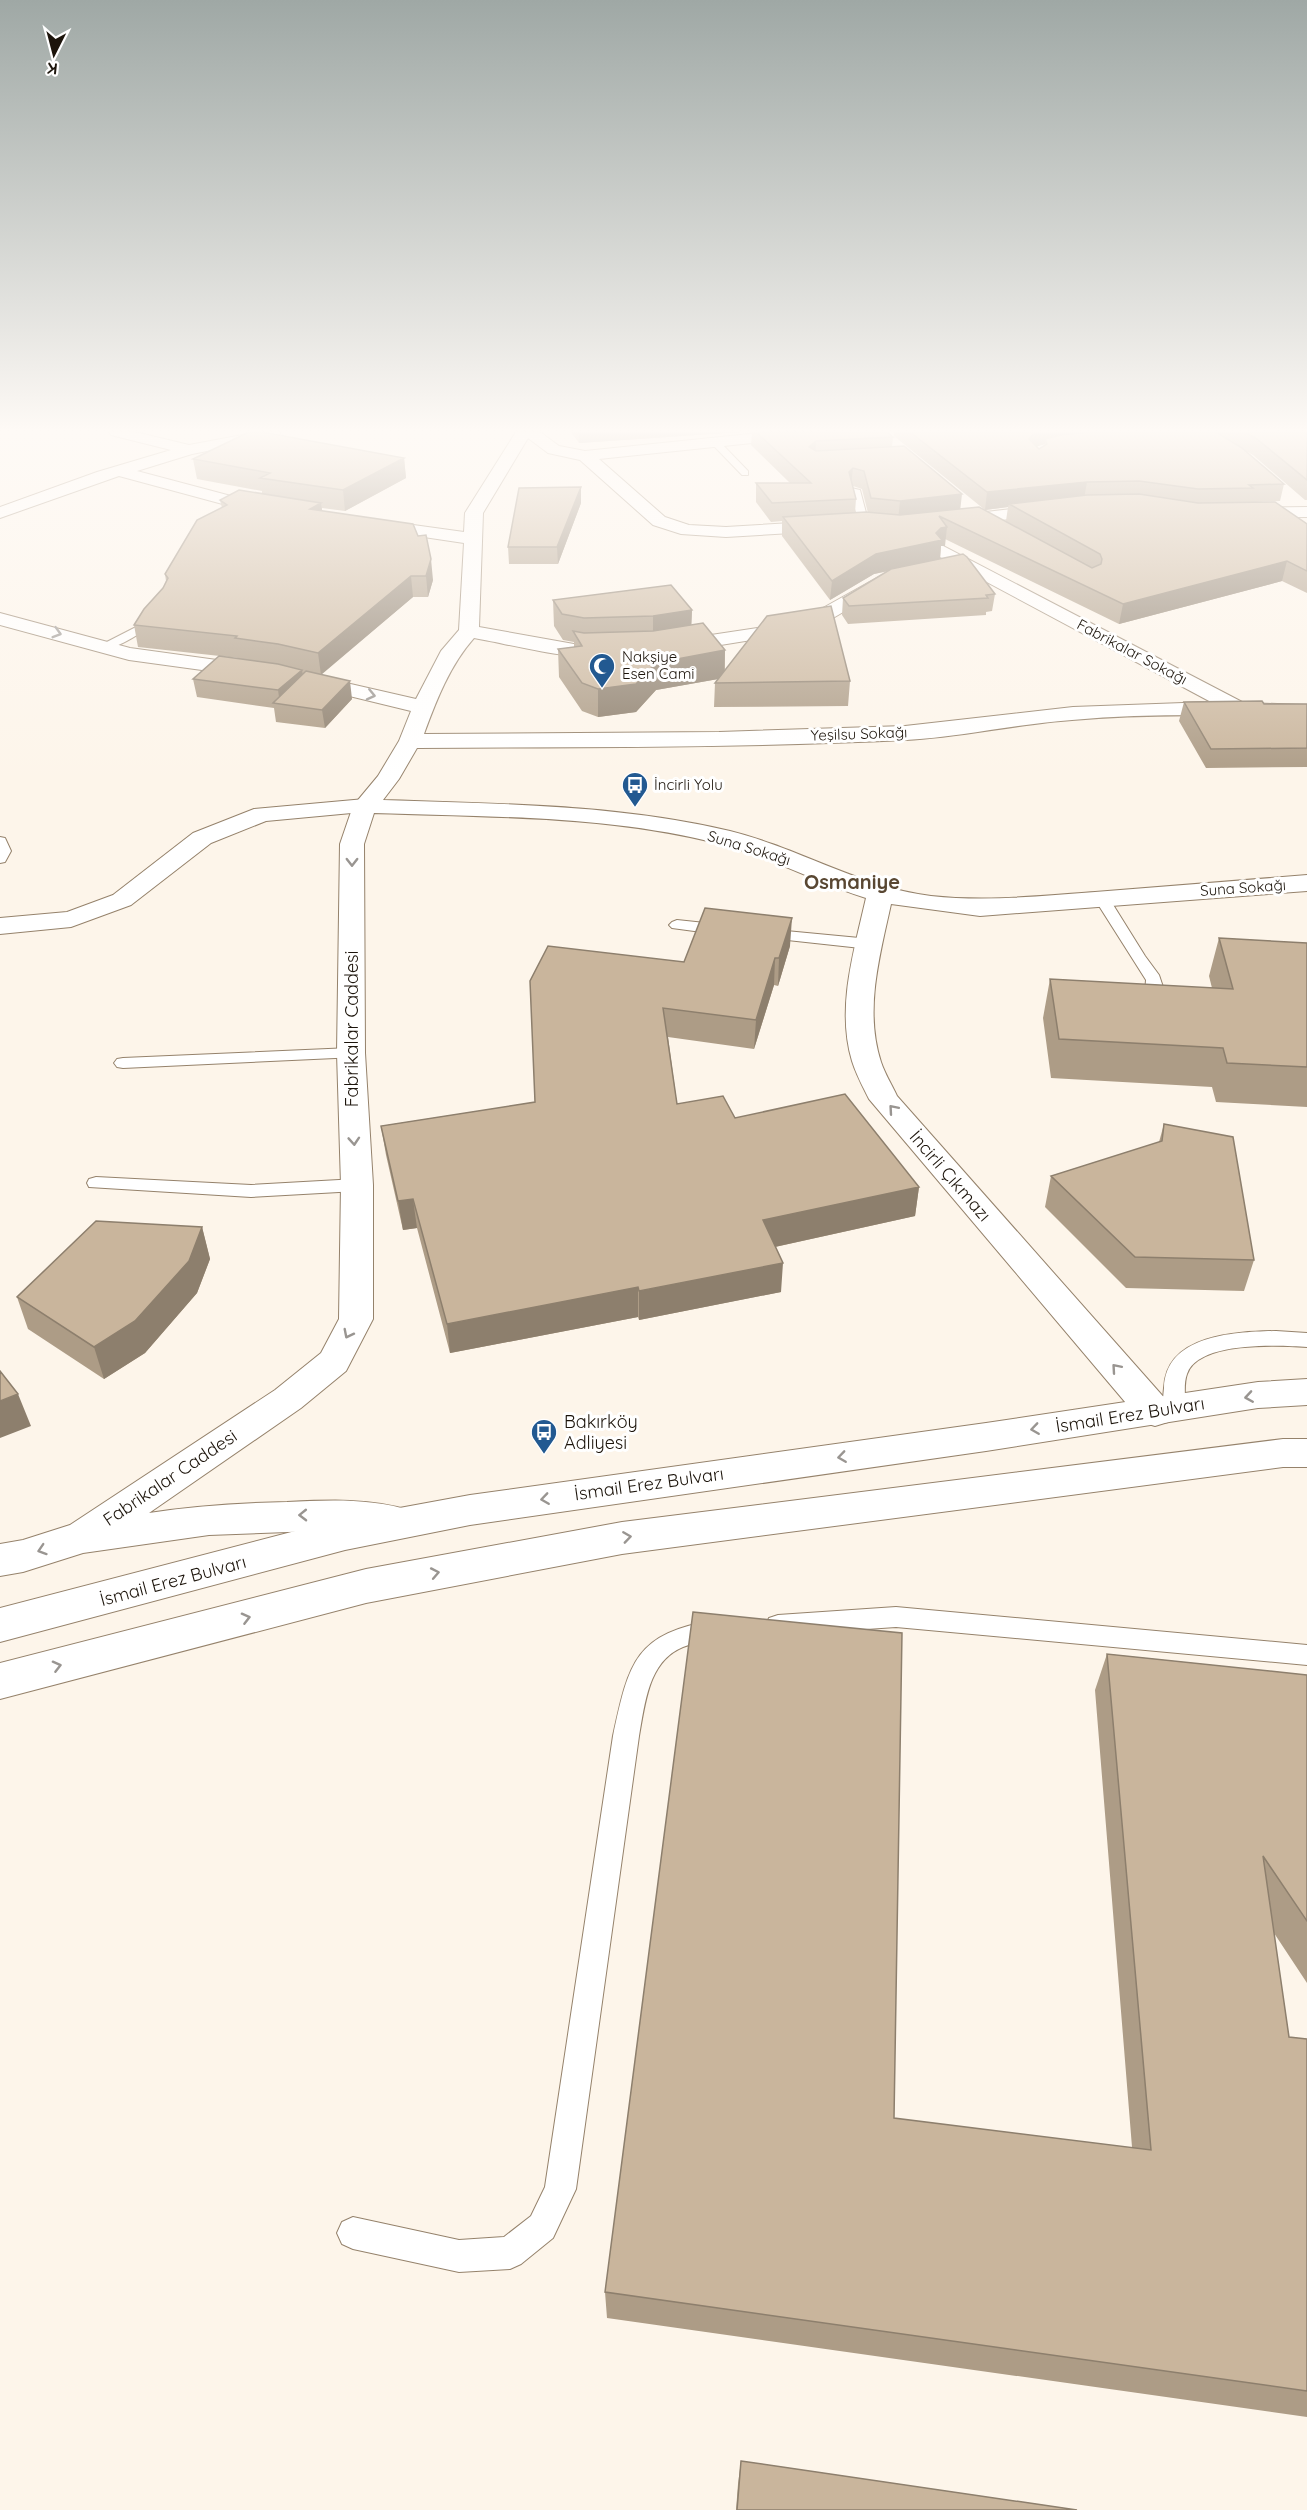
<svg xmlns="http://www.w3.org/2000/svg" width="1307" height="2510" font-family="Quicksand,sans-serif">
  <rect width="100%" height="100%" fill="#fdf5ea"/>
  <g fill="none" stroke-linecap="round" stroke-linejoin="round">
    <g stroke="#95826b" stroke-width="2">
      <path id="service" d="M 711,439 L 717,439 L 748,471 L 748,475 L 742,475 L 711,443 Z
        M 851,488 L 860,490 L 869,524 L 868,526 L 859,524 L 850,490 Z
        M 155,614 L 161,617 C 151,628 113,652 99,650 L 97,647 L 138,626 Z
        M 0,837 L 5,838 L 11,851 L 5,862 L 0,863 Z
        M 1102,893 L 1107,895 L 1145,956 L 1159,975 L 1163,987 L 1157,999 L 1139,1002 L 1131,997 L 1133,994 L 1145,992 L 1146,980 L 1094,898 Z
        M 677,920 L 724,925 L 732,930 L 724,935 L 672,928 L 669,925 L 672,922 Z
        M 765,929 L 870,939 L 878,944 L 870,949 L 760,937 L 757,934 Z
        M 351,1048 L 357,1049 L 359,1053 L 357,1057 L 123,1068 L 117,1067 L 114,1063 L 117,1059 L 123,1058 Z
        M 96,1177 L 251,1185 L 357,1179 L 364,1181 L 366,1185 L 364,1189 L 357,1191 L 251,1197 L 89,1187 L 87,1183 L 89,1179 Z
        M 1276,1331 L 1307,1333 L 1307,1347 C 1279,1345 1198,1341 1187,1374 C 1182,1387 1188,1402 1182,1415 L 1174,1417 L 1166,1415 C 1162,1407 1163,1397 1164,1388 C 1166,1334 1236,1332 1276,1331 Z
        M 896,1607 L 1307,1645 L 1307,1665 L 896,1627 L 778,1635 L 769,1632 L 766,1625 L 769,1618 L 778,1615 Z
        M 716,1620 L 725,1623 L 728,1630 L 725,1637 C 711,1642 696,1642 683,1647 C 648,1661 645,1704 639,1736 L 576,2189 L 553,2238 L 521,2264 L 510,2269 L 459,2272 L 353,2249 L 342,2244 L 337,2233 L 342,2222 L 353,2217 L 459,2240 L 504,2237 L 531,2216 L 545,2187 L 613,1736 C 629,1662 635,1633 716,1620 Z"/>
    </g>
    <g stroke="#95826b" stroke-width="2">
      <path id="minor" d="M 109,432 L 135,432 L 189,445 L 259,432 L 281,432 L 279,435 L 268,439 L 192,454 L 137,471 L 231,496 L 272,503 L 275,507 L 272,511 L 266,512 L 230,506 L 119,476 L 0,518 L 0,507 L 97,472 L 171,450 L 111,435 Z
        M 516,432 L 540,432 L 559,446 L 585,451 L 768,432 L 818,432 L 816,435 L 810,437 L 599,459 L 665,517 L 689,525 L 726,527 L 826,521 L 832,522 L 835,526 L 832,530 L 826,531 L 726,537 L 681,534 L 653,525 L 580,460 L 548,453 L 528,438 L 483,513 L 479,627 L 585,646 L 615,648 L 618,652 L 615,656 C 583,664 509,644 474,638 C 450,665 436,701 424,734 L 719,732 L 905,726 L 1073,707 L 1211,702 L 897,534 L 894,530 L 897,526 L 903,525 L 1244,703 L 1307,705 L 1307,717 C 1229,715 1150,713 1072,720 C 1016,724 962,737 906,740 C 743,748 580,747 417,748 L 399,779 L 383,800 C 499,804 616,804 730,831 C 799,848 859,887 931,896 C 986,902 1040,896 1095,892 C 1166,886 1236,881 1307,875 L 1307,891 L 980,916 L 891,904 C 880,955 864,1010 881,1062 C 885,1074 892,1085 897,1096 L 1168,1402 L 1173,1412 L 1168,1422 L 1155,1426 L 1142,1422 L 869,1099 C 863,1087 856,1074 852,1061 C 836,1008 854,951 866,898 C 817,883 771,857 720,844 C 608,815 489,817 374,813 L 364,844 L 365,1053 L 373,1185 L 373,1319 L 346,1371 L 301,1408 L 149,1513 C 195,1506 241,1503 287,1502 C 329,1500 372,1498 412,1511 L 417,1522 L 412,1533 L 398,1537 L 342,1530 L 209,1535 L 83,1553 L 23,1572 L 0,1576 L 0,1544 L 23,1540 L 70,1525 L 275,1390 L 321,1353 L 339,1319 L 341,1185 L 337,1053 L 340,844 L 353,806 L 378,776 L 399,741 L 411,711 L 300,684 L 297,680 L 300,676 L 307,674 L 416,699 L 441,651 L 459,630 L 464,543 L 370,529 L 364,528 L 361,524 L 364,520 L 370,519 L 464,532 L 465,513 Z
        M 1053,504 L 1059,505 L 1062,509 L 1059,513 L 952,526 L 946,525 L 943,521 L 946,517 L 952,516 Z
        M 1307,507 L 1307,517 L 1305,517 L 1247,518 L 1241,517 L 1238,513 L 1241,509 L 1247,508 Z
        M 882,575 L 889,577 L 891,581 L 889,585 L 828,621 L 795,633 L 671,653 L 664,651 L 661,647 L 664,643 L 671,641 L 784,624 L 814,613 Z
        M 0,613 L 130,648 L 253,665 L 260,667 L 263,671 L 260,675 L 253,677 L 129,660 L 0,625 Z"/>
    </g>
    <g stroke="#95826b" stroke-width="2">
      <path id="tertiary" d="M 365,799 L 373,801 L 377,806 L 373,811 L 266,821 L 211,843 L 131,905 L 71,927 L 0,934 L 0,918 L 67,912 L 113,895 L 193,833 L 254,809 Z
        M 1307,1379 L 1307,1405 L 1258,1408 L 986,1451 L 470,1525 L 345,1550 L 0,1642 L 0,1608 L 345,1518 L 470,1495 L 986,1423 L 1258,1382 Z
        M 1283,1439 L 1307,1439 L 1307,1467 L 1283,1467 L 622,1554 L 366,1603 L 0,1699 L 0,1663 L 366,1569 L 622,1522 Z"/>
    </g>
    <use href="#service" fill="#fff" fill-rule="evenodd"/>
    <use href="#minor" fill="#fff" fill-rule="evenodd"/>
    <use href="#tertiary" fill="#fff" fill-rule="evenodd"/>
  </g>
  <path fill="#ad9c86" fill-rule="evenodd" d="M 571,432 L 741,432 L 579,443 Z
    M 752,432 L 887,432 L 893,437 L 892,447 L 960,509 L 1006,521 L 1008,507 L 985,510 L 894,436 L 894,432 L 1307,432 L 1307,500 L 1305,500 L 1253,455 L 1244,450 L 1284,484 L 1280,501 L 1255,502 L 1307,524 L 1307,593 L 1282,581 L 1119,624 L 945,539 L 945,546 L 941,546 L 940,559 L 995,594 L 992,611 L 986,612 L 986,615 L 848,624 L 842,615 L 843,598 L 889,571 L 874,574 L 830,600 L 782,536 L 782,521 L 771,522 L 756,502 L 756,483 L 790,483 L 751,445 ZM 1045,444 L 1044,446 L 1039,449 L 1037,446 ZM 853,486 L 862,489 L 868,513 L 855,513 L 856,499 Z
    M 404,458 L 406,478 L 345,511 L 322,508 L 322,511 L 433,580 L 428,597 L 413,597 L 321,674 L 352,699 L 325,728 L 276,722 L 274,708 L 197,697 L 193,679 L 238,658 L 138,647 L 134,625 L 163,588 L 166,581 L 165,574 L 222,508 L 220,500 L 262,494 L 262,491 L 197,479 L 193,459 Z
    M 581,503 L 558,564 L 509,564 L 508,547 Z
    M 553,600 L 692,610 L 691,625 L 725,650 L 725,671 L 850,681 L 848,706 L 714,707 L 715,683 L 718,679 L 656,690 L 636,712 L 598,717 L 582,711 L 559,677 L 558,649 L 574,647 L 574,642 L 563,640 L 554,626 Z
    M 1184,702 L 1264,704 L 1307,704 L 1307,767 L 1206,768 L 1179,721 Z
    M 1219,938 L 1307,943 L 1307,1107 L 1216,1102 L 1212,1087 L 1051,1078 L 1043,1018 L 1050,979 L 1212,988 L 1209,976 Z
    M 790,946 L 778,986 L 774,985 L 754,1049 L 668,1037 L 677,1104 L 735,1118 L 919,1187 L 915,1216 L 775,1247 L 781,1292 L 639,1320 L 638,1317 L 450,1353 L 417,1228 L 403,1230 L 386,1155 L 381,1126 L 535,1102 L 684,962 Z
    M 1164,1124 L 1254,1260 L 1244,1291 L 1126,1288 L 1045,1207 L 1051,1176 L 1159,1142 Z
    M 202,1227 L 210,1259 L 197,1293 L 145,1353 L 104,1379 L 28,1329 L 17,1297 Z
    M 1107,1654 L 1307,1675 L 1307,1983 L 1274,1933 L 1289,2037 L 1307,2039 L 1307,2417 L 607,2318 L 605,2292 L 1132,2147 L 1095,1690 Z
    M 741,2461 L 1077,2510 L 736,2510 L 738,2484 Z"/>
  <path fill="#8d7f6d" d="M 579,432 L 741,432 L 579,443 Z
    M 1035,432 L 1147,432 L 1045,439 L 1045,444 L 1032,448 L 1029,439 Z
    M 816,441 L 815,459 L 809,447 Z
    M 404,458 L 406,478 L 345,511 L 343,490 Z
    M 853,468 L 851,486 L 849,472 Z
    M 1087,482 L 1084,499 L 1009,504 L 1008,507 L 985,510 L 987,492 Z
    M 581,487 L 581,503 L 558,564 L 557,547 Z
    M 962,494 L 960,512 L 898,520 L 900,501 Z
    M 321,503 L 324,523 L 310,509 Z
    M 947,527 L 945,546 L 941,546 L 940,559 L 874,574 L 830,600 L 832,581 L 876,554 L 941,528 Z
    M 431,559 L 433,580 L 428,597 L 426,576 Z
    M 1287,561 L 1282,581 L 1119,624 L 1123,604 Z
    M 411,576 L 413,597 L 321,675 L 318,653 Z
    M 692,610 L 691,636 L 653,642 L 653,616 Z
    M 725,650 L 724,678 L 656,690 L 636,712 L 598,717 L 598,689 L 656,663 Z
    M 302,670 L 305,688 L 280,704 L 278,690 Z
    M 350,681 L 352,699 L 325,728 L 322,710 Z
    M 792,918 L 790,946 L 778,986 L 779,958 Z
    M 775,958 L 774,985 L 754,1049 L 756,1020 Z
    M 919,1187 L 915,1216 L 761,1250 L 763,1220 Z
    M 413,1199 L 417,1228 L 403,1230 L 398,1201 Z
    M 202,1227 L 210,1259 L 197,1293 L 145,1353 L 104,1379 L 94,1347 Z
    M 783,1263 L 781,1292 L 639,1320 L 639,1291 Z
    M 638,1287 L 638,1317 L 450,1353 L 447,1324 Z
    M 18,1394 L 31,1426 L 0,1438 L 0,1401 Z"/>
  <path fill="#c9b59c" stroke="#8d7f6d" stroke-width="1.5" d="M 249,432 L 262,432 L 404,458 L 343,490 L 260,478 L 270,473 L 193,459 Z
    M 756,432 L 887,432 L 893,437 L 816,441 L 809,447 L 816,451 L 904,446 L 962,494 L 900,501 L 871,498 L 864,471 L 853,468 L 849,472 L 856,499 L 772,503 L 756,483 L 811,483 Z
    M 910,432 L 1035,432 L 1029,439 L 1039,449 L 1047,444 L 1045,439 L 1061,435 L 1089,432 L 1216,432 L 1242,448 L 1284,484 L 1249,485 L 1253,488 L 1198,489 L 1139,481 L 1087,482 L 987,492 Z
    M 1245,432 L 1307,432 L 1307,480 L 1257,439 Z
    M 581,487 L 557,547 L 508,547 L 519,488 Z
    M 239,490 L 321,503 L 310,509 L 413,524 L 418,536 L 426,535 L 431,559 L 426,576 L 411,576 L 318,653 L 278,644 L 235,638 L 237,636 L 134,625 L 144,609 L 163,588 L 168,578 L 165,574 L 197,520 L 227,505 L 220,500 Z
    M 1139,494 L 1198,503 L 1275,502 L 1307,524 L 1307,571 L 1287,561 L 1123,604 L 939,516 L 947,527 L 941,528 L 936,533 L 942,540 L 876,554 L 832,581 L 783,517 L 866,512 L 900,515 L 979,507 L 1092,568 L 1101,564 L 1102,559 L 1100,554 L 1009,504 L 1087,495 Z
    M 963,554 L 967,557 L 995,594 L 986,595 L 988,598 L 849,606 L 843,598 L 891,569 Z
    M 671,585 L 692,610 L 653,616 L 584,618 L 562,614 L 553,600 Z
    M 831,606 L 850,681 L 715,683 L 767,616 Z
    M 703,623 L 725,650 L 656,663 L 636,684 L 598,689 L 582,683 L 558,649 L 582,646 L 573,631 L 584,633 L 653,631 Z
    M 219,656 L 278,664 L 302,670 L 278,690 L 193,679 Z
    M 306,671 L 350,681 L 322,710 L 273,703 Z
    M 1262,701 L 1264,704 L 1307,704 L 1307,748 L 1211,749 L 1184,702 Z
    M 705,908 L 792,918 L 779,958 L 775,958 L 756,1020 L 663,1008 L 677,1104 L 723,1096 L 735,1118 L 845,1094 L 919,1187 L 763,1220 L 783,1263 L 639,1291 L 638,1287 L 447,1324 L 413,1199 L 398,1201 L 381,1126 L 535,1102 L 530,981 L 548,946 L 684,962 Z
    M 1219,938 L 1307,943 L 1307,1067 L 1227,1063 L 1223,1048 L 1059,1039 L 1050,979 L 1233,989 Z
    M 1164,1124 L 1233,1137 L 1254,1260 L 1135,1257 L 1051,1176 L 1162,1141 Z
    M 96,1221 L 202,1227 L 189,1261 L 135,1321 L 94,1347 L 17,1297 Z
    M 0,1371 L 18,1394 L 0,1401 Z
    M 693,1612 L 902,1633 L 894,2118 L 1151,2150 L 1107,1654 L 1307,1675 L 1307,1921 L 1263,1856 L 1289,2037 L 1307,2039 L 1307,2391 L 605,2292 Z
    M 741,2461 L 1077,2510 L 737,2510 Z"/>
  <defs><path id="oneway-chevron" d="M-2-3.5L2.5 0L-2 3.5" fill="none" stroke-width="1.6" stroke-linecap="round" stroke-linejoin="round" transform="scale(1.5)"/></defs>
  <g stroke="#999591">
    <use href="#oneway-chevron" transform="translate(57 633) rotate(16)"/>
    <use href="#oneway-chevron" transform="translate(371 695) rotate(13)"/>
    <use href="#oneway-chevron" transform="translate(352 862) rotate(90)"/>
    <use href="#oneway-chevron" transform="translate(893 1109) rotate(-131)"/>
    <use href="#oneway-chevron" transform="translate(354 1141) rotate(86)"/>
    <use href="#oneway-chevron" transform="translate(348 1334) rotate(117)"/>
    <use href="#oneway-chevron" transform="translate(1116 1368) rotate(-131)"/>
    <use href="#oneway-chevron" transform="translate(1249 1397) rotate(171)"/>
    <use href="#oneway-chevron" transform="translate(1035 1429) rotate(172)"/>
    <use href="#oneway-chevron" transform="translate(842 1457) rotate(172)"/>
    <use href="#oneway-chevron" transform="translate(545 1499) rotate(172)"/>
    <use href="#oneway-chevron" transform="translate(303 1515) rotate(179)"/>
    <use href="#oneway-chevron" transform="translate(627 1537) rotate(-8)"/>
    <use href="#oneway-chevron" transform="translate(42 1550) rotate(162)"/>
    <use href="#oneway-chevron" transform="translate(435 1573) rotate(-11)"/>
    <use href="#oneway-chevron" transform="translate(246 1618) rotate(-14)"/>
    <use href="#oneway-chevron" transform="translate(57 1666) rotate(-14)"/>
  </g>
  <linearGradient id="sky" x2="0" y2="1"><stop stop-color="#9fa8a5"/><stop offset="0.55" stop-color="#fefaf6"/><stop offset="1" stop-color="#fefaf6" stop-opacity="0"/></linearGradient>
  <rect width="1307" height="783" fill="url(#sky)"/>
  <defs>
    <g id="mosque-pin" transform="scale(1.35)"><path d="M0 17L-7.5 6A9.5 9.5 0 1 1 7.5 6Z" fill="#225991" stroke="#fff"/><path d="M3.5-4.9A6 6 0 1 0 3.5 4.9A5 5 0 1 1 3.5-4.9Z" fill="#fff"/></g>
    <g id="bus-pin" transform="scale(1.35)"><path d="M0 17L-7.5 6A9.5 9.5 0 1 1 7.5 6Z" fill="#225991" stroke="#fff"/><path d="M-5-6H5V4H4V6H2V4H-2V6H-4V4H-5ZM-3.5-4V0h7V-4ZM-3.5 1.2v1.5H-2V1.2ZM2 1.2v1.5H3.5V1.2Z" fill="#fff"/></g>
  </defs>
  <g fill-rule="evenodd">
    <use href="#mosque-pin" x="602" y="666"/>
    <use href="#bus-pin" x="635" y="785"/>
    <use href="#bus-pin" x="544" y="1432"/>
  </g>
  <g text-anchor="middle" stroke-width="6" stroke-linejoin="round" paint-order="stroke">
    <g font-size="15" fill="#1c140b" stroke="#fff">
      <text transform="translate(1132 652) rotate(28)" y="5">Fabrikalar Sokağı</text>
      <text transform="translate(859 734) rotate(-2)" y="5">Yeşilsu Sokağı</text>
      <text transform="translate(749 848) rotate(17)" y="5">Suna Sokağı</text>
      <text transform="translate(1243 888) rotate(-4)" y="5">Suna Sokağı</text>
    </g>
    <g font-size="15" fill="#1c140b" stroke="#fff" text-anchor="start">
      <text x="622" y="662">Nakşiye<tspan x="622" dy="17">Esen Cami</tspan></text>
      <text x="654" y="790">İncirli Yolu</text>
    </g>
    <g font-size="18" fill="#1c140b" stroke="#fff">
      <text transform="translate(352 1029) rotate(-90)" y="6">Fabrikalar Caddesi</text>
      <text transform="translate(950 1176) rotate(49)" y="6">İncirli Çıkmazı</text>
      <text transform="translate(1130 1415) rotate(-9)" y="6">İsmail Erez Bulvarı</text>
      <text transform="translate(170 1478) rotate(-34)" y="6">Fabrikalar Caddesi</text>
      <text transform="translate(649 1484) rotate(-8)" y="6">İsmail Erez Bulvarı</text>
      <text transform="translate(173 1581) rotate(-15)" y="6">İsmail Erez Bulvarı</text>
    </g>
    <g font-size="18" fill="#1c140b" stroke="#fff" text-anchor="start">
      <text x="564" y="1428">Bakırköy<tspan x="564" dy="21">Adliyesi</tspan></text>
    </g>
    <g font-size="20" font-weight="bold" fill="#594732" stroke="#fff">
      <text x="852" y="889">Osmaniye</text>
    </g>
  </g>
  <g transform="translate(54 54) rotate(186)" stroke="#ffffff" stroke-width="4.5" paint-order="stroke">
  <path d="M0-4.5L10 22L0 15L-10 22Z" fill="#1c140b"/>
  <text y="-9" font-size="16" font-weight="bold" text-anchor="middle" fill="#1c140b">K</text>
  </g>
</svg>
